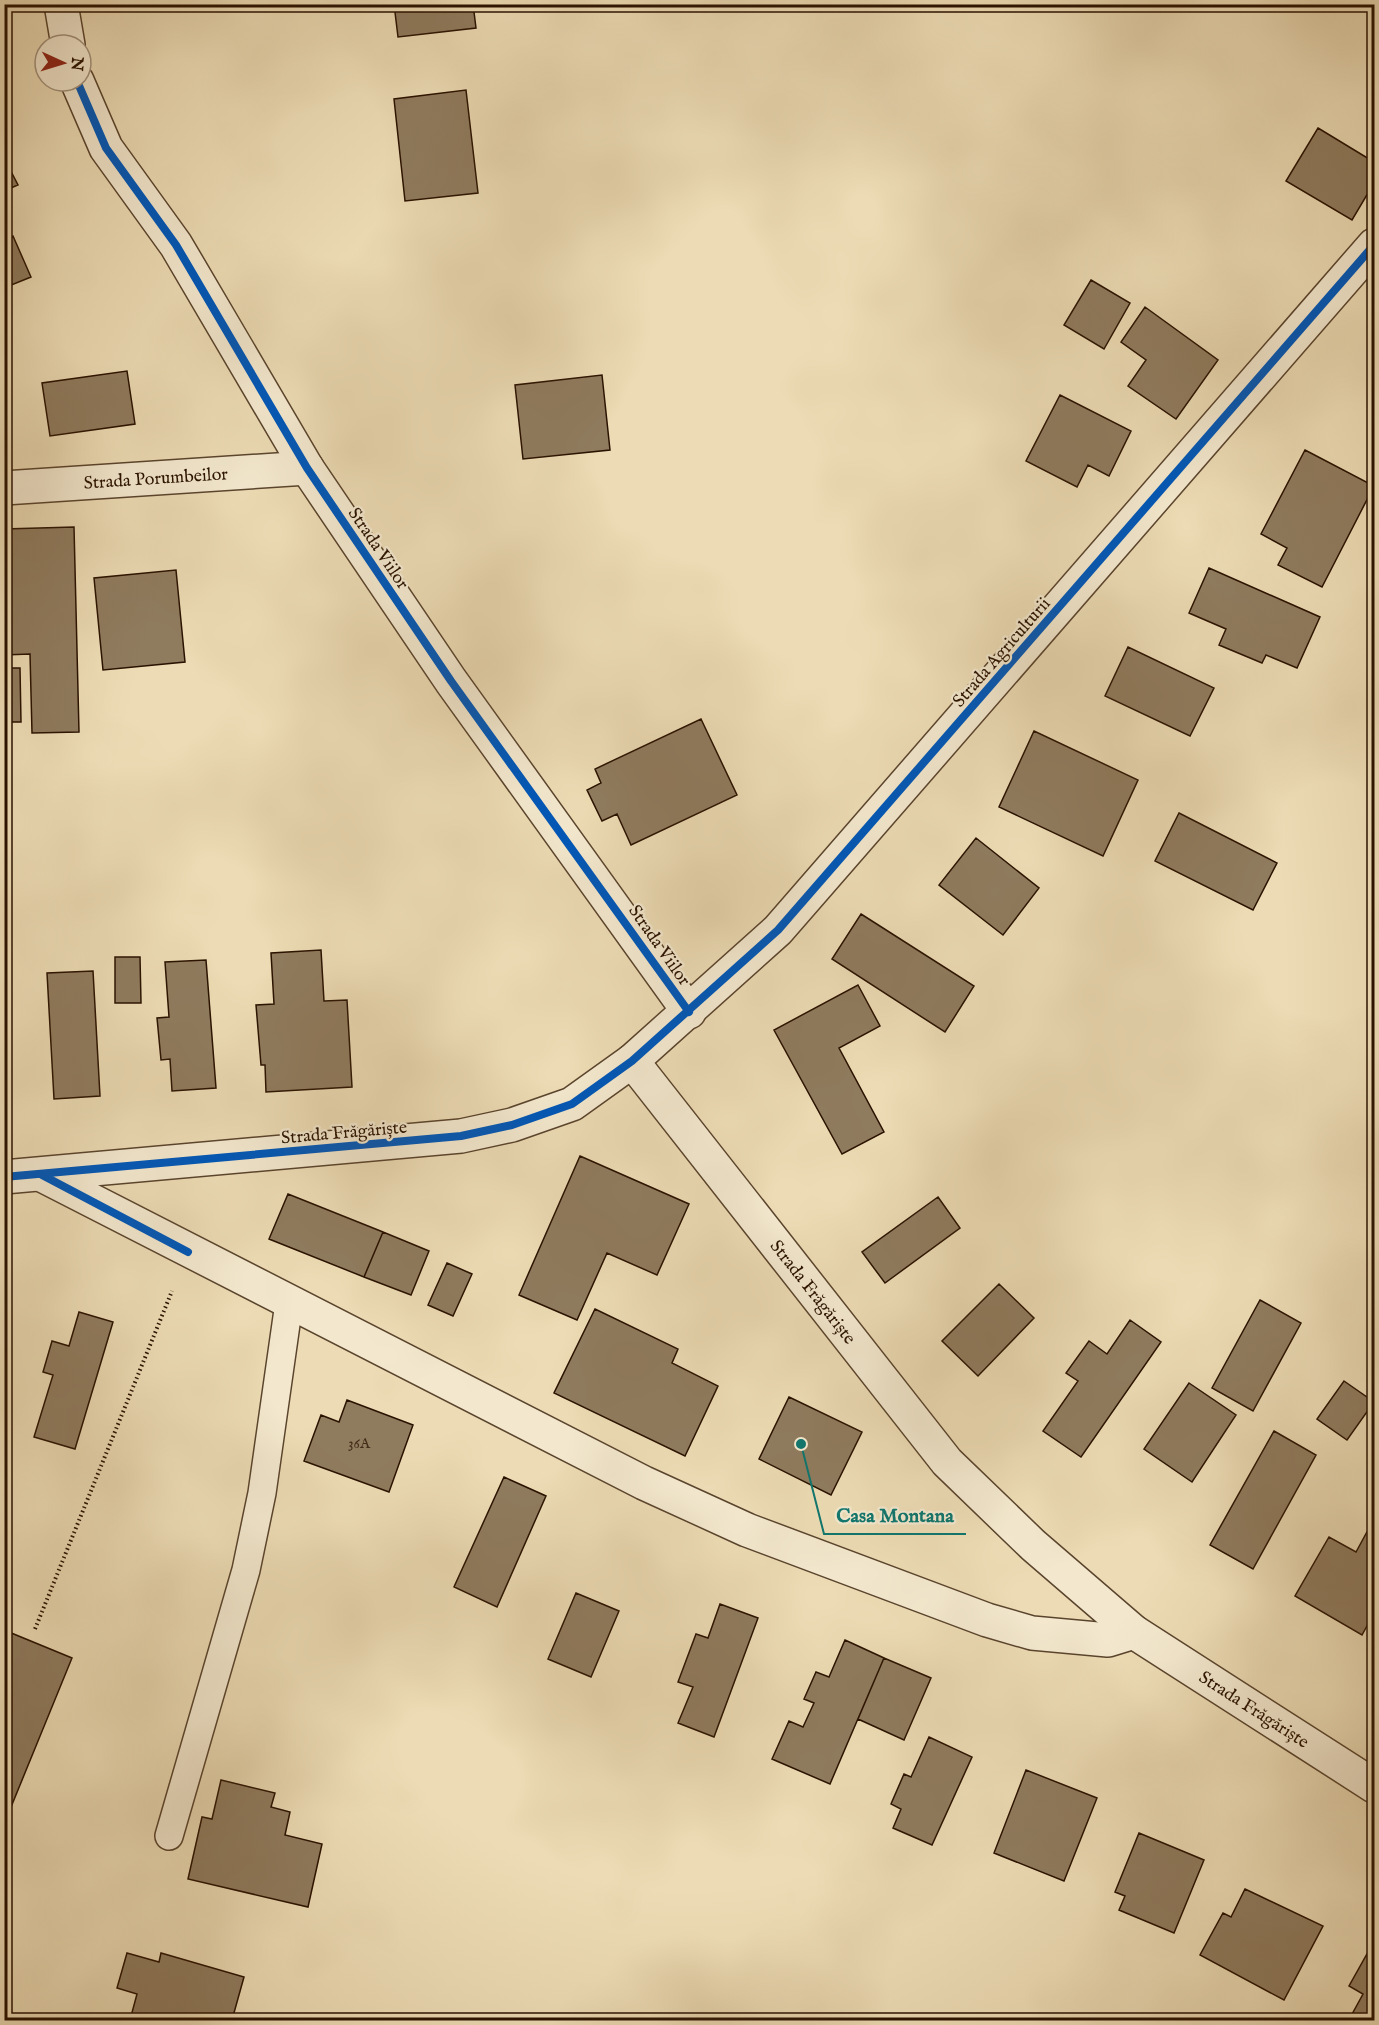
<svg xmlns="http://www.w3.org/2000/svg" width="1379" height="2025" font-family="'IM FELL English',serif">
  <rect width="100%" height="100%" fill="#ecdbb4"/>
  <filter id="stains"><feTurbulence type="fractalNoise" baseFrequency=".00333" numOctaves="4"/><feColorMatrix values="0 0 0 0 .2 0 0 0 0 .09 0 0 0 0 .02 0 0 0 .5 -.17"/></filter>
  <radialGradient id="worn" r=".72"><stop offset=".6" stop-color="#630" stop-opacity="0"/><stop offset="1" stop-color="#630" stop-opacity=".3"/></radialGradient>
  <path fill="#8f7b5e" stroke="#2a1200" stroke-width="1.5" d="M 394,4 L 473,4 L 476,28 L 398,37 Z
    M 466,90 L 478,193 L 405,201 L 394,99 Z
    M 1318,128 L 1374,162 L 1374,183 L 1352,220 L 1286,181 Z
    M 4,158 L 18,185 L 4,191 Z
    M 13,236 L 31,277 L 4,288 L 4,240 Z
    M 1091,280 L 1130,303 L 1104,349 L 1064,325 Z
    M 1145,307 L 1218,360 L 1176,419 L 1128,386 L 1146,360 L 1121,342 Z
    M 127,371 L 135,424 L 50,436 L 42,383 Z
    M 602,375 L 610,450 L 523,459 L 515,385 Z
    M 1060,395 L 1131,431 L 1109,476 L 1088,465 L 1077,487 L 1026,461 Z
    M 1305,450 L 1374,486 L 1322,587 L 1278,565 L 1287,548 L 1261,534 Z
    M 74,527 L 79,732 L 32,733 L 30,654 L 4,655 L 4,529 Z
    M 1209,568 L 1320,617 L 1297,668 L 1266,655 L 1262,663 L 1219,645 L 1226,629 L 1189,613 Z
    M 176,570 L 185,662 L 103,670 L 94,578 Z
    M 1128,647 L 1214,688 L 1190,736 L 1105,696 Z
    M 4,668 L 20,668 L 21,722 L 4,722 Z
    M 701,719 L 737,795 L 631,845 L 617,814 L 602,821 L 587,790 L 601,783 L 595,769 Z
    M 1034,731 L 1138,780 L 1103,856 L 999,807 Z
    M 1179,813 L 1277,863 L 1253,910 L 1155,861 Z
    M 976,838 L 1039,888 L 1003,935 L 939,885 Z
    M 861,914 L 974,986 L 945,1032 L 832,959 Z
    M 321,950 L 324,1001 L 347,1000 L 352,1087 L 266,1092 L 265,1065 L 261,1065 L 256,1005 L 274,1004 L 271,953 Z
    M 115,957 L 140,957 L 141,1003 L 115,1003 Z
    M 206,960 L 216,1088 L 172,1091 L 170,1059 L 161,1060 L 157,1018 L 169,1017 L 165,962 Z
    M 93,971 L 100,1096 L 54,1099 L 47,973 Z
    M 858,985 L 880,1026 L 839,1048 L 884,1132 L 842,1154 L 774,1030 Z
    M 580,1156 L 689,1204 L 657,1275 L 607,1253 L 577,1320 L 519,1295 Z
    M 288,1194 L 383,1232 L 364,1277 L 269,1239 Z
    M 938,1197 L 960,1228 L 885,1283 L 862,1252 Z
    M 383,1232 L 429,1251 L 411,1295 L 364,1277 Z
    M 447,1263 L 472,1274 L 453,1316 L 428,1305 Z
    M 999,1284 L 1034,1318 L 978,1376 L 942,1341 Z
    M 1260,1300 L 1301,1323 L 1253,1411 L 1212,1388 Z
    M 595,1309 L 678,1349 L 672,1363 L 718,1386 L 685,1456 L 554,1393 Z
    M 79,1312 L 113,1322 L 75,1449 L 34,1437 L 53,1375 L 43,1372 L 52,1341 L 69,1346 Z
    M 1130,1320 L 1161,1342 L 1081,1457 L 1043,1431 L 1078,1381 L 1066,1373 L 1089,1341 L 1107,1354 Z
    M 1344,1381 L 1374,1402 L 1347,1440 L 1317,1419 Z
    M 1189,1383 L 1236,1415 L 1192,1482 L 1144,1449 Z
    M 789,1397 L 862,1432 L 831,1495 L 759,1459 Z
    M 347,1400 L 413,1425 L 389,1492 L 304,1461 L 321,1415 L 339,1422 Z
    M 1274,1431 L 1316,1455 L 1253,1569 L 1210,1545 Z
    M 504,1477 L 546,1496 L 497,1607 L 454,1587 Z
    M 1374,1519 L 1374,1613 L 1362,1635 L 1295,1596 L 1329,1537 L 1356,1552 Z
    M 576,1593 L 619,1611 L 591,1677 L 548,1659 Z
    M 720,1604 L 758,1618 L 714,1737 L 678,1723 L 693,1687 L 678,1682 L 696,1634 L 708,1638 Z
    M 4,1630 L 72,1658 L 11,1807 L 4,1814 Z
    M 845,1640 L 884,1658 L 830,1784 L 772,1759 L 789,1721 L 803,1727 L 814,1703 L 804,1699 L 816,1672 L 829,1677 Z
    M 884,1658 L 931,1678 L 904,1740 L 858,1719 Z
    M 929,1737 L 972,1757 L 932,1845 L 893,1828 L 901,1809 L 891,1804 L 904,1774 L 911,1777 Z
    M 1026,1770 L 1097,1798 L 1064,1881 L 994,1853 Z
    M 221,1780 L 275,1793 L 271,1807 L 290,1812 L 285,1835 L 322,1844 L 308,1907 L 188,1879 L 202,1817 L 212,1819 Z
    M 1139,1833 L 1204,1860 L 1174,1933 L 1119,1910 L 1125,1896 L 1115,1892 Z
    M 1245,1889 L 1323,1926 L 1284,2000 L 1200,1955 L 1223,1913 L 1231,1917 Z
    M 1372,1945 L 1374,2020 L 1357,2020 L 1351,2016 L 1363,1994 L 1349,1986 Z
    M 127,1953 L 159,1962 L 161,1953 L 244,1977 L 232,2020 L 130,2020 L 137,1994 L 117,1988 Z"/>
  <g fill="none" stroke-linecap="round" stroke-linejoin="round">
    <g stroke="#5a442d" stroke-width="30">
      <path id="service" d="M 169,1836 L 246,1570 L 262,1493 L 289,1303"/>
    </g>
    <g stroke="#5a442d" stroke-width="36">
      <g id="minor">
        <path d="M 61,4 L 68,45"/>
        <path d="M 77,81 L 106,148 L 176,245 L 307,468 L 451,681 L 689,1012"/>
        <path id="s1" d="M 4,488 L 307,468"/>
        <path d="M 632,1061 L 778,930 L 1374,245"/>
      </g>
    </g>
    <g stroke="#5a442d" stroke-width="36">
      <g id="tertiary">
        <path d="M 42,1175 L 644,1483 L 747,1530 L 987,1620 L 1032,1633 L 1108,1640 L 1134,1632"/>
        <path id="s2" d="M 4,1177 L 461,1136 L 512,1125 L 572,1104 L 632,1061 L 947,1462 L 1033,1545 L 1134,1632 L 1374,1786"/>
      </g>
    </g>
    <path stroke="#2a1200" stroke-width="4" stroke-dasharray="1.5 3" stroke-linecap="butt" d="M 35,1629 L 172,1291"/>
    <use href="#service" stroke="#f3e8ce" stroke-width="27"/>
    <use href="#minor" stroke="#f3e8ce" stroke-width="33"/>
    <use href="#tertiary" stroke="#f3e8ce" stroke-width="33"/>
    <g stroke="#f3e8ce" stroke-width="11">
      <path id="cycleway" d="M 77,81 L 106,148 L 176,245 L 307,468 L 451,681 L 689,1012
        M 42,1175 L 188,1252
        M 4,1177 L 461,1136 L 512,1125 L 572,1104 L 632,1061 L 778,930 L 1374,245"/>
    </g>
    <use href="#cycleway" stroke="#0057b8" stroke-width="8"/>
  </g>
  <g text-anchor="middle" stroke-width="4.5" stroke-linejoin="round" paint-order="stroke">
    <g font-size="15" fill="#432c18">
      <text x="359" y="1448">36A</text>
    </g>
    <g font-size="18" fill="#2a1200" stroke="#f3e8ce">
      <text dy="6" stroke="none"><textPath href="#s1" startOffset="152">Strada Porumbeilor</textPath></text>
      <text transform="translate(379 548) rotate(56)" y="6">Strada Viilor</text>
      <text transform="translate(1001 652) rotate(-49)" y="6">Strada Agriculturii</text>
      <text transform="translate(660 945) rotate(55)" y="6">Strada Viilor</text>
      <text transform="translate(344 1132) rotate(-5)" y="6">Strada Frăgăriște</text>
      <text dy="6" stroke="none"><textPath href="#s2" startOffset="942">Strada Frăgăriște</textPath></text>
      <text dy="6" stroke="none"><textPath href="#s2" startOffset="1554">Strada Frăgăriște</textPath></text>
    </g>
  </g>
  <path fill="none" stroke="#0f766e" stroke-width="2" d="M801 1444L824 1534H966"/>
  <circle fill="#0f766e" stroke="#f3e8ce" stroke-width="2" cx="801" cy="1444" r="6"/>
  <g font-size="20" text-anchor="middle" font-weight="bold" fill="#0f766e" stroke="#f3e8ce" stroke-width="4.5" stroke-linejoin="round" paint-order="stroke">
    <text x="895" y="1522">Casa Montana</text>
  </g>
  <rect width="1379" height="2025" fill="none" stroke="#ecdbb4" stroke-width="24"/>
  <rect x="6" y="6" width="1367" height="2013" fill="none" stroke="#2a1200" stroke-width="3"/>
  <rect x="12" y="12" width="1355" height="2001" fill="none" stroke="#2a1200" stroke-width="1.5"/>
  <g transform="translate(63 63) rotate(94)"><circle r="28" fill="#f3e8ce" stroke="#a3927c" stroke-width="1.5"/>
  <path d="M0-4.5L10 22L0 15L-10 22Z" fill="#8f2418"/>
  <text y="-9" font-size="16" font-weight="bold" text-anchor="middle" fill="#2a1200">N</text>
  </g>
  <rect width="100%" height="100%" filter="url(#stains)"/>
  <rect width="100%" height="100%" fill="url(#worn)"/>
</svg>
